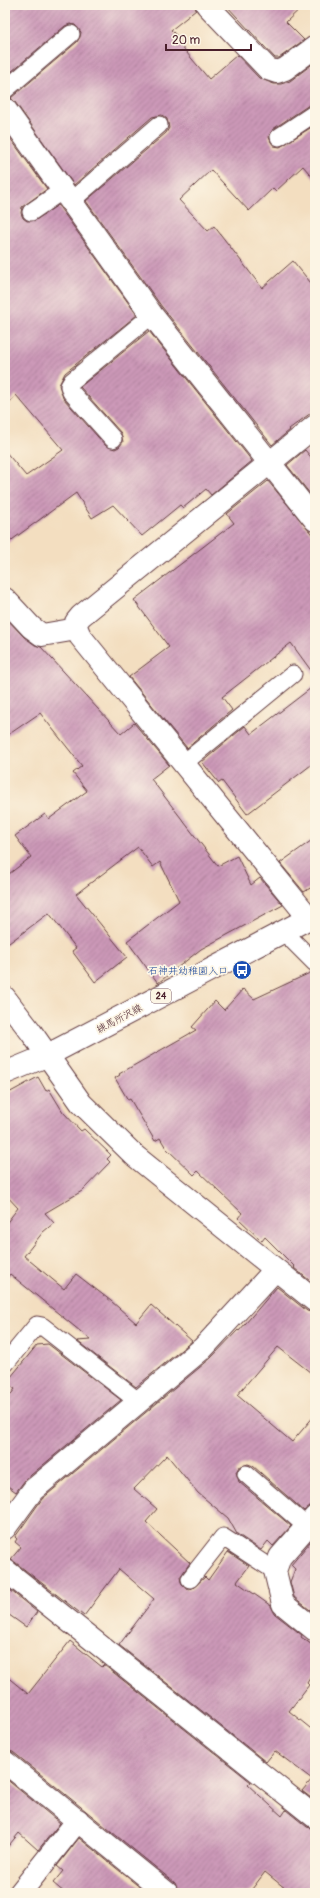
<svg xmlns="http://www.w3.org/2000/svg" width="320" height="1898" font-family="Pangolin,'Klee One',sans-serif">
  <defs>
    <pattern id="building-hatch" width="6" height="6" patternUnits="userSpaceOnUse"><rect width="6" height="6" fill="#cc99b8"/><path d="M-1 1l2-2M0 6l6-6M5 7l2-2" fill="none" stroke="#a87c96"/></pattern>
  </defs>
  <rect width="100%" height="100%" fill="#fcf5e5"/>
  <filter id="ink" filterUnits="userSpaceOnUse"><feTurbulence type="fractalNoise" baseFrequency=".025" numOctaves="2"/><feDisplacementMap in="SourceGraphic" scale="8" xChannelSelector="R" yChannelSelector="G"/><feConvolveMatrix kernelMatrix="1 2 1 2 8 2 1 2 1" color-interpolation-filters="sRGB"/></filter>
  <filter id="wash" filterUnits="userSpaceOnUse"><feTurbulence type="fractalNoise" baseFrequency=".012" numOctaves="4" result="noise"/><feDisplacementMap in="SourceGraphic" scale="16" xChannelSelector="R" yChannelSelector="G"/><feGaussianBlur stdDeviation="0.9" result="paint"/><feColorMatrix in="noise" values="0 0 0 0 0 0 0 0 0 0 0 0 0 0 0 0 0 1.4 0 .05"/><feComposite in="paint" operator="in"/></filter>
  <g filter="url(#wash)">
    <rect width="100%" height="100%" fill="#f3dec0"/>
    <g id="blocks">
      <path fill="url(#building-hatch)" d="M 5,5 L 195,5 L 196,10 L 171,30 L 178,37 L 175,39 L 209,79 L 237,55 L 259,78 L 274,84 L 281,84 L 290,81 L 315,62 L 315,103 L 309,105 L 273,129 L 269,137 L 271,142 L 274,146 L 280,147 L 315,125 L 315,180 L 303,166 L 276,191 L 273,188 L 249,211 L 211,170 L 179,200 L 208,231 L 214,226 L 262,288 L 293,261 L 315,288 L 315,410 L 289,429 L 290,430 L 272,445 L 162,307 L 86,201 L 166,133 L 169,128 L 167,119 L 162,115 L 152,117 L 74,185 L 15,102 L 11,98 L 77,42 L 80,37 L 81,32 L 75,25 L 70,24 L 65,26 L 5,77 Z
        M 226,5 L 304,5 L 286,22 L 304,40 L 279,58 L 275,58 Z
        M 5,131 L 47,189 L 22,207 L 21,213 L 23,218 L 27,221 L 36,220 L 58,205 L 137,315 L 65,373 L 59,385 L 63,398 L 106,446 L 115,449 L 119,447 L 123,442 L 121,433 L 80,387 L 149,331 L 252,461 L 211,495 L 206,489 L 183,508 L 180,505 L 142,536 L 113,505 L 92,518 L 76,493 L 5,545 L 5,451 L 26,476 L 63,450 L 16,395 L 5,407 Z
        M 305,450 L 315,462 L 315,500 L 287,465 Z
        M 268,481 L 315,538 L 315,676 L 291,643 L 222,697 L 232,710 L 187,748 L 129,677 L 169,647 L 134,600 L 234,523 L 227,514 Z
        M 5,617 L 24,637 L 35,645 L 41,647 L 121,734 L 134,723 L 169,765 L 151,779 L 218,866 L 237,856 L 251,885 L 260,878 L 283,905 L 201,949 L 158,983 L 127,941 L 179,901 L 160,862 L 153,867 L 138,847 L 76,894 L 127,957 L 95,982 L 72,951 L 76,948 L 49,913 L 5,946 L 5,877 L 31,857 L 15,836 L 45,814 L 49,819 L 87,791 L 73,773 L 82,766 L 40,713 L 5,737 Z
        M 315,685 L 315,762 L 247,814 L 222,781 L 219,783 L 202,762 L 245,726 L 251,734 Z
        M 315,838 L 315,885 L 304,892 L 280,863 Z
        M 312,972 L 315,973 L 315,1285 L 294,1268 L 295,1267 L 265,1237 L 262,1241 L 238,1218 L 242,1213 L 198,1171 L 194,1175 L 166,1148 L 160,1138 L 155,1141 L 130,1099 L 128,1100 L 115,1078 L 120,1075 L 119,1074 L 196,1030 L 192,1027 L 215,1001 L 224,1010 L 243,989 L 254,999 Z
        M 38,1077 L 46,1091 L 49,1089 L 63,1112 L 81,1131 L 84,1129 L 111,1155 L 107,1159 L 110,1162 L 82,1191 L 45,1213 L 54,1223 L 43,1232 L 24,1256 L 64,1289 L 76,1274 L 111,1301 L 136,1323 L 151,1305 L 192,1341 L 136,1387 L 77,1341 L 91,1340 L 10,1274 L 5,1280 L 5,1225 L 18,1208 L 5,1194 L 5,1095 Z
        M 277,1287 L 307,1311 L 315,1313 L 315,1376 L 278,1347 L 237,1395 L 292,1442 L 315,1415 L 315,1505 L 311,1505 L 304,1511 L 253,1466 L 248,1464 L 239,1467 L 236,1472 L 239,1482 L 291,1526 L 273,1546 L 268,1541 L 261,1550 L 237,1534 L 228,1518 L 198,1493 L 167,1455 L 134,1489 L 157,1509 L 146,1522 L 190,1563 L 180,1577 L 181,1582 L 184,1587 L 188,1589 L 193,1588 L 205,1577 L 208,1580 L 228,1552 L 249,1566 L 237,1582 L 271,1606 L 275,1614 L 302,1635 L 301,1637 L 315,1647 L 315,1670 L 307,1683 L 309,1685 L 289,1711 L 315,1732 L 315,1801 L 302,1791 L 312,1779 L 275,1751 L 266,1762 L 119,1645 L 154,1599 L 119,1569 L 84,1616 L 11,1559 L 21,1547 L 15,1542 L 17,1539 L 15,1537 L 42,1499 L 211,1358 L 238,1330 L 239,1331 Z
        M 48,1344 L 121,1400 L 25,1480 L 16,1492 L 5,1484 L 5,1402 L 15,1389 L 6,1383 L 37,1345 Z
        M 315,1536 L 315,1604 L 310,1610 L 294,1597 L 290,1582 L 295,1569 L 291,1565 Z
        M 5,1586 L 37,1612 L 26,1627 L 5,1612 Z
        M 70,1641 L 102,1667 L 104,1665 L 251,1782 L 248,1785 L 282,1816 L 286,1810 L 307,1827 L 315,1829 L 315,1893 L 291,1893 L 265,1872 L 249,1893 L 179,1893 L 175,1883 L 13,1752 L 5,1750 L 5,1675 L 28,1694 Z
        M 5,1778 L 60,1823 L 38,1850 L 19,1833 L 5,1850 Z
        M 79,1838 L 147,1893 L 65,1893 L 53,1883 L 63,1871 L 57,1866 Z"/>
    </g>
  </g>
  <g filter="url(#ink)">
    <use href="#blocks" fill-opacity="0" stroke="#633c41" stroke-width="1"/>
    <g fill="none" stroke-linecap="round" stroke-linejoin="round">
      <g stroke="#633c41" stroke-width="19">
        <path id="service" d="M 5,90 L 71,34
          M 279,137 L 315,113
          M 71,201 L 159,125
          M 31,212 L 63,190
          M 113,439 L 71,392 L 69,386 L 72,381 L 152,315
          M 184,763 L 293,674
          M 284,932 L 315,963
          M 5,1364 L 37,1325 L 42,1326 L 139,1402
          M 246,1474 L 306,1526
          M 190,1579 L 223,1537 L 275,1571"/>
      </g>
      <g stroke="#633c41" stroke-width="24">
        <path id="minor" d="M 207,5 L 268,69 L 277,72 L 285,69 L 315,47
          M 5,109 L 152,315 L 315,520
          M 5,599 L 31,627 L 42,635 L 77,629
          M 309,918 L 80,636 L 77,629 L 76,622 L 81,616 L 315,426
          M 5,998 L 31,1032 L 81,1103 L 135,1156 L 315,1301
          M 315,1517 L 280,1557 L 275,1571 L 283,1604 L 315,1630
          M 5,1528 L 33,1490 L 203,1348 L 275,1270
          M 5,1570 L 315,1817
          M 5,1762 L 167,1893
          M 20,1893 L 78,1820"/>
      </g>
      <g stroke="#633c41" stroke-width="24">
        <path id="primary" d="M 5,1073 L 46,1056 L 315,915"/>
      </g>
      <use href="#service" stroke="#fff" stroke-width="17"/>
      <use href="#minor" stroke="#fff" stroke-width="22"/>
      <use href="#primary" stroke="#fff" stroke-width="22"/>
    </g>
  </g>
  <defs>
    <g id="bus-disc" transform="scale(1)"><circle r="9.5" fill="#1a4fb4" stroke="#fcf5e5"/><path d="M-5-6H5V4H4V6H2V4H-2V6H-4V4H-5ZM-3.5-4V0h7V-4ZM-3.5 1.2v1.5H-2V1.2ZM2 1.2v1.5H3.5V1.2Z" fill="#fff"/></g>
  </defs>
  <g fill-rule="evenodd">
    <use href="#bus-disc" x="242" y="970"/>
  </g>
  <g text-anchor="middle" stroke-width="3.5" stroke-linejoin="round" paint-order="stroke">
    <rect fill="#fcf5e5" stroke="#7f5f63" stroke-width="1" x="151" y="989" width="20" height="14" rx="3"/>
    <g font-size="9" font-weight="bold" fill="#4a1f2b">
      <text x="161" y="999">24</text>
    </g>
    <g font-size="10" fill="#164399" stroke="#fcf5e5" text-anchor="end">
      <text x="228" y="974">石神井幼稚園入口</text>
    </g>
    <g font-size="10" fill="#4a1f2b" stroke="#fcf5e5">
      <text transform="translate(119 1018) rotate(-28)" y="4">練馬所沢線</text>
    </g>
  </g>
  <rect width="320" height="1898" fill="none" stroke="#fcf5e5" stroke-width="20"/>
  <path d="M166 44v6h85v-6" fill="none" stroke="#4a1f2b" stroke-width="2"/>
  <text x="172" y="44" font-size="12" fill="#4a1f2b" stroke="#fcf5e5" stroke-width="3" paint-order="stroke">20 m</text>
</svg>
